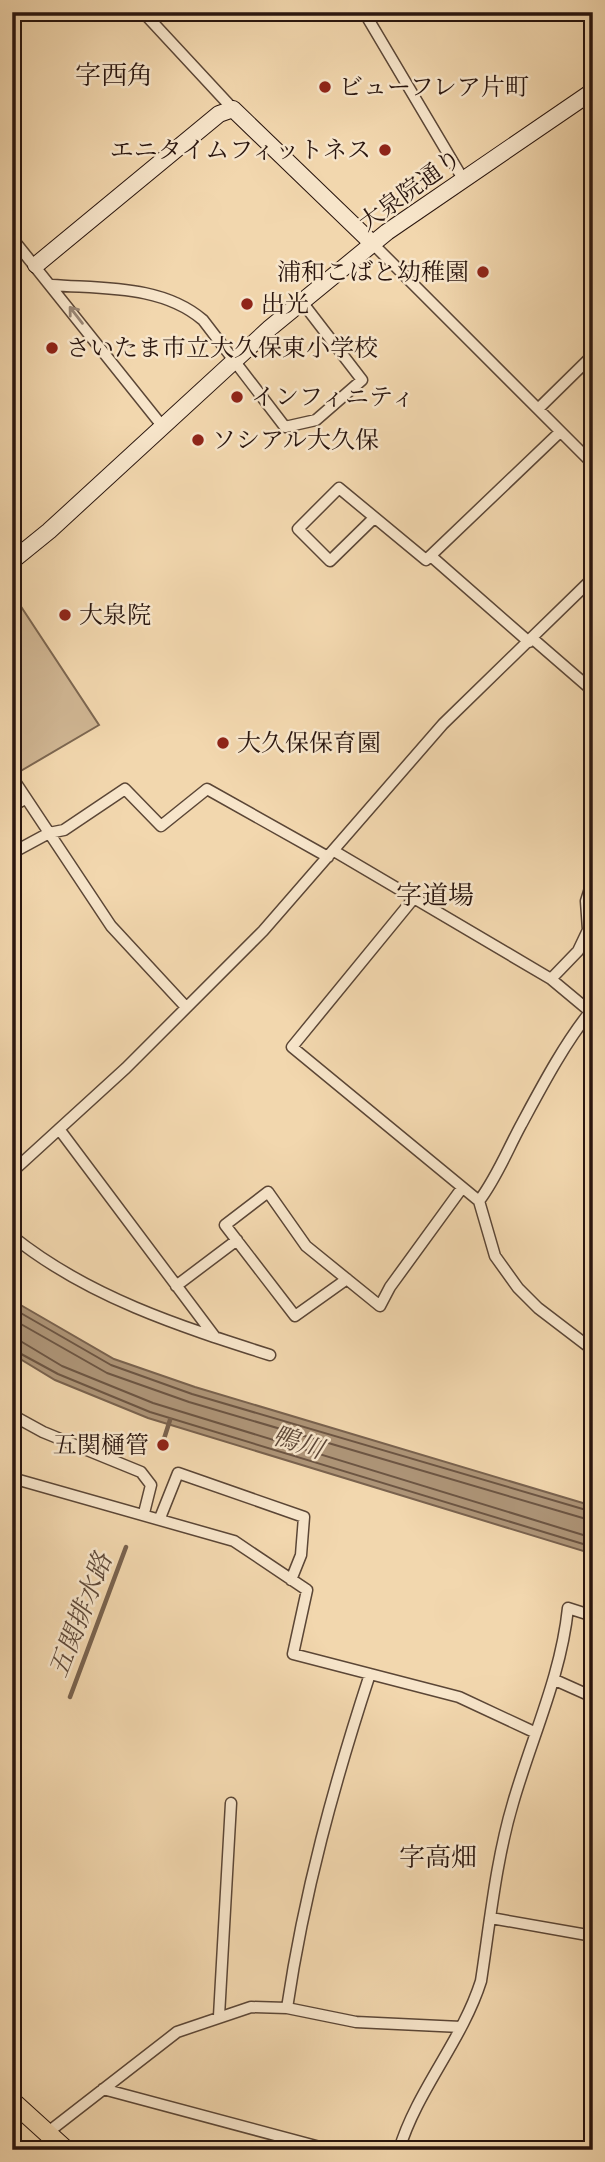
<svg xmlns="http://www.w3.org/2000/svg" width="605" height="2162" font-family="'IM FELL DW Pica','Noto Serif JP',serif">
  <rect width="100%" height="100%" fill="#f2d7ae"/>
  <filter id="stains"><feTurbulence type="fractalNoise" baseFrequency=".00286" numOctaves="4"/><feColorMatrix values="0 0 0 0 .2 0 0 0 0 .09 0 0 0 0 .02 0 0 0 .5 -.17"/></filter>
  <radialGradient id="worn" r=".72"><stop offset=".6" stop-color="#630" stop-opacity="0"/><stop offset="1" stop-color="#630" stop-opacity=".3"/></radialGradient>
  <path fill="#d0b693" stroke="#7c6650" stroke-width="2" d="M 18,602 L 99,725 L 19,772 L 12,761 L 12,605 Z"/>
  <path fill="#ae9578" stroke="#79624e" stroke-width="2" d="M 12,1300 L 114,1359 L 195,1387 L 593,1506 L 593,1554 L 148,1418 L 55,1380 L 12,1354 Z"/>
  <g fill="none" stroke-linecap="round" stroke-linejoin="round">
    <path stroke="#6c5543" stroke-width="2" d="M 12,1308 L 111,1365 L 192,1394 L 593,1512
      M 12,1319 L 107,1373 L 189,1402 L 593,1521
      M 12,1340 L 22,1342 L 62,1366 L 153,1403 L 593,1538
      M 12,1349 L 58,1374 L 150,1412 L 593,1547"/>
    <path stroke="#79624e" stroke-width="4.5" d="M 163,1442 L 170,1420
      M 70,1697 L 126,1547"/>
    <g stroke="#5b4636" stroke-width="13">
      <path id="street" d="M 143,12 L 233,109
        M 364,12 L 463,179
        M 12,238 L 163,427
        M 373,244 L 593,464
        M 52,285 C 104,289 162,285 203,320 L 285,427 L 316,420 L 362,380 L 302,302
        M 538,409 L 593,355
        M 374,518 L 330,561 L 298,529 L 339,488 L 426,560 L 560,432
        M 432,557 L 529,642
        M 533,639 L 593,691
        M 12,777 L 111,926 L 185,1006
        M 12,806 L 25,799
        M 334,851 L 551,979 L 593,1014
        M 12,853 L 49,833 L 64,830 L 125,789 L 161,826 L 207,789 L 328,857
        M 414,898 L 292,1047 L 479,1201 L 495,1256 L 518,1288 L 538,1308 L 593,1350
        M 551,979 L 578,951 L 588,930 L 586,901 L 593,879
        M 59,1129 L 215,1337
        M 12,1172 L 126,1068 L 263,931 L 443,724 L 593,578
        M 479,1201 C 497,1177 507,1151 521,1125 C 541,1088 564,1044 590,1012
        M 12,1236 C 88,1297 179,1326 270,1355
        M 347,1279 L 295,1316 L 225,1225 L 268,1192 L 306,1246 L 380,1306 L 390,1287 L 462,1188
        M 176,1286 L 237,1240
        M 12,1415 L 43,1432 L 141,1472 L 151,1485 L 144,1513
        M 12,1478 L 234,1541 L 307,1590 L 293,1654 L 459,1697 L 534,1732
        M 160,1518 L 178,1473 L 304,1517 L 301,1555 L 291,1580
        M 555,1680 L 593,1697
        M 491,1918 L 593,1936
        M 287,2008 C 304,1893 334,1784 370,1674
        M 219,2016 L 231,1803
        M 103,2089 L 331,2150
        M 47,2133 L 177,2032 L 251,2007 L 287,2008 L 356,2022 L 461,2027
        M 399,2150 C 417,2090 462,2041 481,1981 C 490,1922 496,1860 513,1803 C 532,1737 561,1676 568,1608 L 593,1616"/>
    </g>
    <g stroke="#29150e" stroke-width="18">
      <path id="secondary" d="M 36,265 L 219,114 L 233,109 L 373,244
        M 12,561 L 49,531 L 270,328 L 387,232 L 593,91"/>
    </g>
    <g stroke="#29150e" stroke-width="20">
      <path id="primary" d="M 12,2101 L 66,2150"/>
    </g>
    <use href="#street" stroke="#f7e5ca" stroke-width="10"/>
    <use href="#secondary" stroke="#f7e5ca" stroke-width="16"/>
    <use href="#primary" stroke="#f2d7ae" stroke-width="18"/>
  </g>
  <defs><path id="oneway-shaft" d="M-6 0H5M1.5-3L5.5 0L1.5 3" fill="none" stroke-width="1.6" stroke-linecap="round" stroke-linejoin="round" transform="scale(1.75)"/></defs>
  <use stroke="#9a8775" href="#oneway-shaft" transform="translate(76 315) rotate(-128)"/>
  <g fill="#8f2418" stroke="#f7e5ca" stroke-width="2.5">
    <circle cx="325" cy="87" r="7"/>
    <circle cx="385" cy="150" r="7"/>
    <circle cx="483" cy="272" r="7"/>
    <circle cx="247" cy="304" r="7"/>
    <circle cx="52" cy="348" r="7"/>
    <circle cx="237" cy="397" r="7"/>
    <circle cx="198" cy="440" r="7"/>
    <circle cx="65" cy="615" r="7"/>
    <circle cx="223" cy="743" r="7"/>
    <circle cx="163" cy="1445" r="7"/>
  </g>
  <g text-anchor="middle" stroke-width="5" stroke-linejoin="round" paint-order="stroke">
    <g font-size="24" fill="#29150e" stroke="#f7e5ca" text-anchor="start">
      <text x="339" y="95">ビューフレア片町</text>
      <text x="371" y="158" text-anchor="end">エニタイムフィットネス</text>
      <text x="469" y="280" text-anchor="end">浦和こばと幼稚園</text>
      <text x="261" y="312">出光</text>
      <text x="66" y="356">さいたま市立大久保東小学校</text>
      <text x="251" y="405">インフィニティ</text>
      <text x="212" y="448">ソシアル大久保</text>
      <text x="79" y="623">大泉院</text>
      <text x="237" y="751">大久保保育園</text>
      <text x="149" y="1453" text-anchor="end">五関樋管</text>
    </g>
    <g font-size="24" fill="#29150e" stroke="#f7e5ca">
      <text transform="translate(410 190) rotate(-36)" y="8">大泉院通り</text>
    </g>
    <g font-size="26" fill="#29150e" stroke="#f7e5ca">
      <text x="114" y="84">字西角</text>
      <text x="435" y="904">字道場</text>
      <text x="438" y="1866">字高畑</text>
    </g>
    <g font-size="26" font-style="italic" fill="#5e4838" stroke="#f7e5ca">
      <text transform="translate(298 1442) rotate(18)" y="9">鴨川</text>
      <text transform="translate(80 1615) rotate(-69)" y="9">五関排水路</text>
    </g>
  </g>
  <rect width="605" height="2162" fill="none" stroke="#f2d7ae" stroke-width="42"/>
  <rect x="14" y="14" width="577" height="2134" fill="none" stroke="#29150e" stroke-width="3.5"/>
  <rect x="21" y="21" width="563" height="2120" fill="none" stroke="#29150e" stroke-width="2"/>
  <rect width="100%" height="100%" filter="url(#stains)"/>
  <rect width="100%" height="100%" fill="url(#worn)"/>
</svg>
